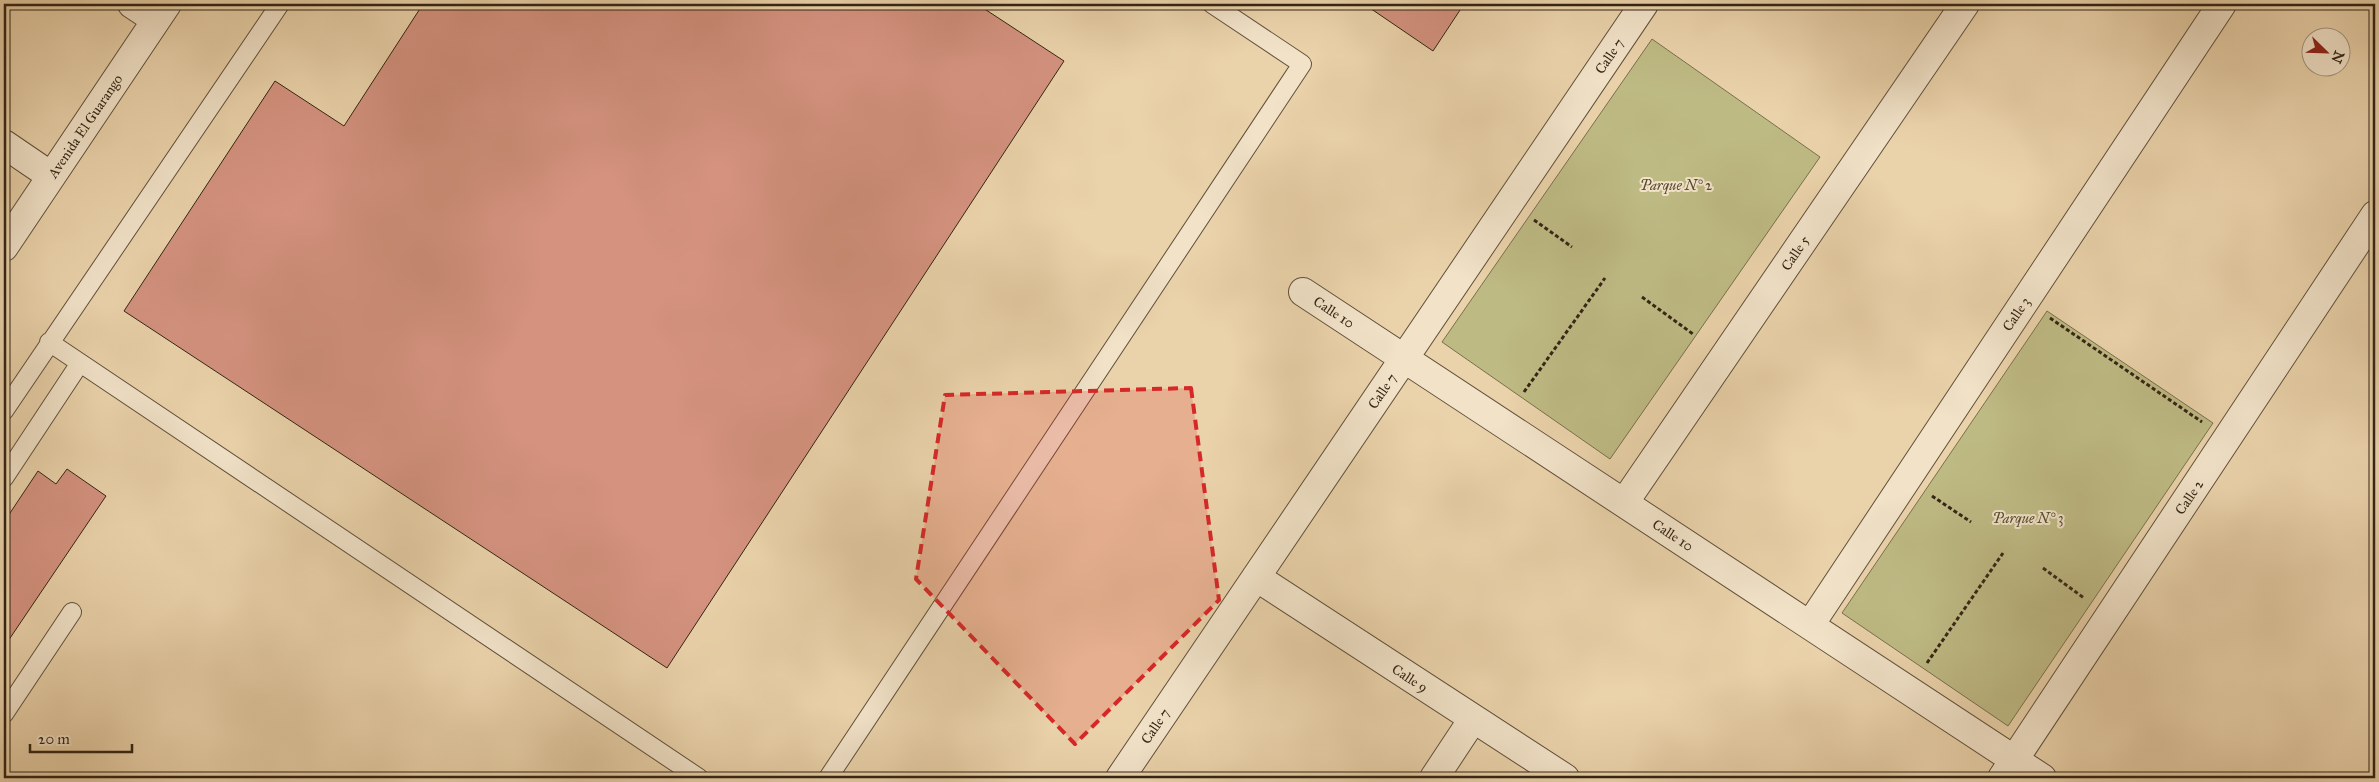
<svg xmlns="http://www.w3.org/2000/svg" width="2379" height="782" font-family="'IM FELL Great Primer',serif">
  <rect width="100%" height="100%" fill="#ead2aa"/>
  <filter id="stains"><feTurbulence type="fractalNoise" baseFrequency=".004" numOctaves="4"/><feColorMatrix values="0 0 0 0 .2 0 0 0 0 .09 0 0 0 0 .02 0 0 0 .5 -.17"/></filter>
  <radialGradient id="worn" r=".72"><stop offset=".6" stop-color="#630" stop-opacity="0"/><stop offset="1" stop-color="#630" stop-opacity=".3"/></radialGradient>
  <path fill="#beba84" stroke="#78704c" d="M 1652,39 L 1820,157 L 1610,459 L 1442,342 Z
    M 2047,311 L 2213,423 L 2008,726 L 1842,613 Z"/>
  <path fill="#d4927f" stroke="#332514" d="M 423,4 L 977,4 L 1064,61 L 667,668 L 124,311 L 275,81 L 344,126 Z
    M 1364,4 L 1464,4 L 1433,51 Z
    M 67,469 L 106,496 L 4,647 L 4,522 L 38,471 L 56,484 Z"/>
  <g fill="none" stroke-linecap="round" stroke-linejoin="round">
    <g stroke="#61503a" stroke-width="20">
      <path id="lane" d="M 49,342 L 699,778
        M 4,411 L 280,4
        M 4,478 L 80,363
        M 4,714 L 72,612
        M 828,778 L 1302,64 L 1212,4"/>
    </g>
    <g stroke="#61503a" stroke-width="30">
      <path id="street" d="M 132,4 L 156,20
        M 4,144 L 51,176
        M 4,247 L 167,4
        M 1303,292 L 2042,778
        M 1624,503 L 1965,4
        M 1256,577 L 1565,778
        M 1810,625 L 2222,4
        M 1120,778 L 1644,4
        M 1434,778 L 1473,719
        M 2002,778 L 2375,215"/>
    </g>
    <path stroke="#332514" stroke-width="3" stroke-dasharray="4 2.5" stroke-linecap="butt" d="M 1534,220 L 1572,247
      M 1642,297 L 1693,334
      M 2050,318 L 2202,422
      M 1524,392 L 1605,278
      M 1932,496 L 1971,522
      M 2043,568 L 2084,598
      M 1927,663 L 2003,553"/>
    <use href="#lane" stroke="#f1e2c8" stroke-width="18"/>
    <use href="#street" stroke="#f1e2c8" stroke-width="28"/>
  </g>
  <path fill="#d62828" fill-opacity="0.2" stroke="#d62828" stroke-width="4" stroke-dasharray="10 6" stroke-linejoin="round" d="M 1191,388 L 1219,600 L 1075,744 L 916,579 L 945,395 Z"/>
  <g text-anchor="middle" stroke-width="4" stroke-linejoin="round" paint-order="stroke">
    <g font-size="14" fill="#332514" stroke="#f1e2c8">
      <text transform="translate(1609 56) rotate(-56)" y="5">Calle 7</text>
      <text transform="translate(85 126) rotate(-56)" y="5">Avenida El Guarango</text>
      <text transform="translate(1795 253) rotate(-56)" y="5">Calle 5</text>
      <text transform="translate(1334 312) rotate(33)" y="5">Calle 10</text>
      <text transform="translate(2016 314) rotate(-56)" y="5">Calle 3</text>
      <text transform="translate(1382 391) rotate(-56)" y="5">Calle 7</text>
      <text transform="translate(2189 497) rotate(-56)" y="5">Calle 2</text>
      <text transform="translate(1673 535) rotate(33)" y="5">Calle 10</text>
      <text transform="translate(1410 678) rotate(33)" y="5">Calle 9</text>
      <text transform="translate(1155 726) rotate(-56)" y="5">Calle 7</text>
    </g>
    <g font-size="14" font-style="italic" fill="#564a30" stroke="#f1e2c8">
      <text x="1676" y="190">Parque N° 2</text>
      <text x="2028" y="523">Parque N° 3</text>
    </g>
  </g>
  <rect width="2379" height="782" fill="none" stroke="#ead2aa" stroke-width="20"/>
  <rect x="5" y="5" width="2369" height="772" fill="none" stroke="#332514" stroke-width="2.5"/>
  <rect x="10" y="10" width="2359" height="762" fill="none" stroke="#332514"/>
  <g transform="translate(2326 52) rotate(113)"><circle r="24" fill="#f1e2c8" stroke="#a59680"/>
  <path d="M0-4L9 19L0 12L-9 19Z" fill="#8f2418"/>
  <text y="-8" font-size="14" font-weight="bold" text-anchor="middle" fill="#332514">N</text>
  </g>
  <path d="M30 744v8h102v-8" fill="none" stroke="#332514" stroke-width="2.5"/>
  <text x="38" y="744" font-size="15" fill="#332514" stroke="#f1e2c8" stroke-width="4" paint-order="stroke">20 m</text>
  <rect width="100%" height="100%" filter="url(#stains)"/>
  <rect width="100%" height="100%" fill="url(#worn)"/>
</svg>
